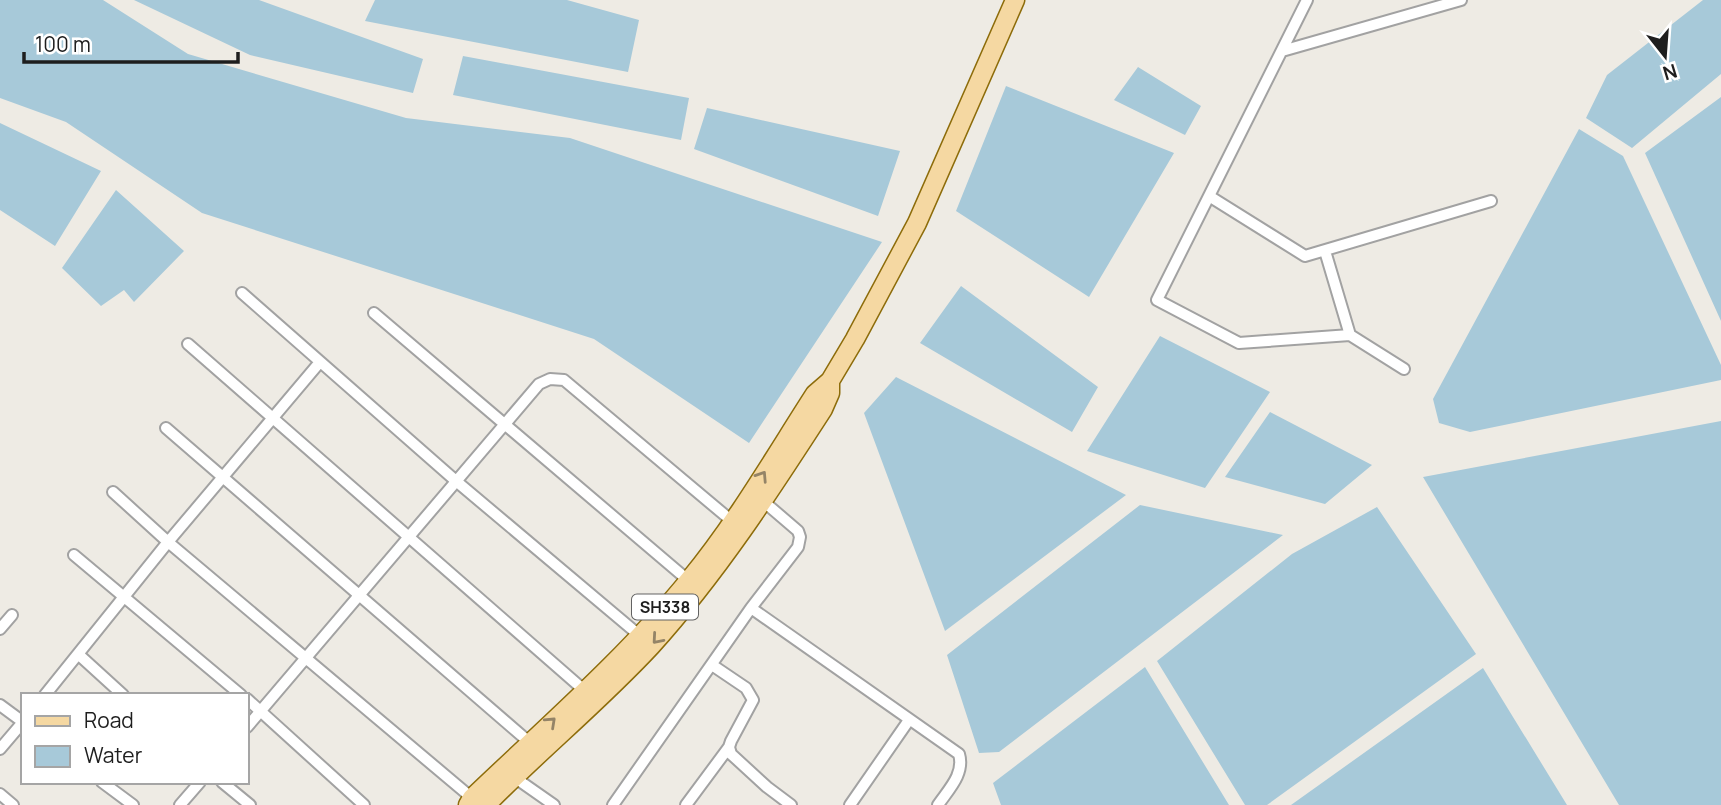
<svg xmlns="http://www.w3.org/2000/svg" width="1721" height="805" font-family="Manrope,sans-serif">
  <rect width="100%" height="100%" fill="#eeebe4"/>
  <path fill="#a7c9d9" d="M 0,0 L 103,0 L 188,54 L 406,118 L 570,138 L 882,242 L 749,443 L 594,339 L 202,213 L 66,122 L 0,98 Z
    M 134,0 L 259,0 L 423,59 L 413,93 L 250,55 Z
    M 375,0 L 567,0 L 639,20 L 628,72 L 365,21 Z
    M 1703,0 L 1721,0 L 1721,74 L 1632,148 L 1586,118 L 1607,75 Z
    M 463,56 L 689,98 L 681,140 L 453,95 Z
    M 1138,67 L 1201,106 L 1185,135 L 1114,100 Z
    M 1006,86 L 1174,153 L 1089,297 L 956,211 Z
    M 1721,97 L 1721,321 L 1645,153 Z
    M 707,108 L 900,151 L 878,216 L 694,149 Z
    M 0,123 L 101,171 L 55,246 L 0,210 Z
    M 1579,129 L 1623,156 L 1721,365 L 1721,380 L 1470,432 L 1439,423 L 1433,399 Z
    M 116,190 L 184,251 L 134,302 L 124,290 L 101,306 L 62,268 Z
    M 961,286 L 1098,387 L 1072,432 L 920,343 Z
    M 1160,336 L 1270,392 L 1205,488 L 1087,451 Z
    M 896,377 L 1126,495 L 945,631 L 864,413 Z
    M 1270,412 L 1372,465 L 1325,504 L 1225,477 Z
    M 1721,421 L 1721,805 L 1619,805 L 1423,477 Z
    M 1140,505 L 1283,535 L 999,752 L 979,753 L 947,655 Z
    M 1377,507 L 1476,654 L 1267,805 L 1245,805 L 1157,661 L 1292,554 Z
    M 1145,667 L 1229,805 L 1001,805 L 993,783 Z
    M 1483,668 L 1567,805 L 1291,805 Z"/>
  <g fill="none" stroke-linecap="round" stroke-linejoin="round">
    <g stroke="#a2a2a2" stroke-width="14">
      <path id="minor" d="M 1307,0 L 1209,196 L 1305,256 L 1491,201
        M 1282,51 L 1461,0
        M 1209,196 L 1157,300 L 1239,343 L 1350,335
        M 1325,251 L 1350,335 L 1404,369
        M 242,293 L 456,481 L 639,635
        M 374,313 L 689,581
        M 188,344 L 585,691
        M 166,428 L 529,742
        M 113,492 L 168,542 L 472,798
        M 74,555 L 241,695
        M 751,608 L 959,754 C 965,774 948,790 938,805
        M 0,629 L 12,615
        M 78,654 L 123,695
        M 712,665 L 746,688 L 753,700 L 731,741 L 729,747 L 731,754 L 767,787 L 791,805
        M 45,695 L 168,542 L 320,362
        M 247,699 L 364,805
        M 0,705 L 23,722
        M 247,727 L 539,384 L 550,379 L 564,380 L 733,522
        M 0,749 L 23,722
        M 514,777 L 554,805
        M 102,782 L 133,805
        M 222,782 L 250,805
        M 0,794 L 13,805
        M 180,805 L 200,782
        M 613,805 L 751,608 L 798,547 L 800,537 L 798,531 L 763,501
        M 686,805 L 729,747
        M 850,805 L 909,720"/>
    </g>
    <g stroke="#8d6c0a" stroke-width="21">
      <path id="primary" d="M 468,805 L 472,798 C 546,727 625,659 690,579 C 737,522 775,456 815,394 L 830,381 L 855,339 L 917,223 L 1015,0
        M 486,805 C 540,750 599,702 651,646 C 717,573 770,491 823,409 L 830,393 L 830,381"/>
    </g>
    <use href="#minor" stroke="#fff" stroke-width="10"/>
    <use href="#primary" stroke="#f5d8a2" stroke-width="18"/>
  </g>
  <defs><path id="oneway-chevron" d="M-2-3.5L2.5 0L-2 3.5" fill="none" stroke-width="1.6" stroke-linecap="round" stroke-linejoin="round" transform="scale(1.75)"/></defs>
  <g stroke="#948467">
    <use href="#oneway-chevron" transform="translate(762 476) rotate(-57)"/>
    <use href="#oneway-chevron" transform="translate(657 639) rotate(131)"/>
    <use href="#oneway-chevron" transform="translate(551 722) rotate(-43)"/>
  </g>
  <g text-anchor="middle" stroke-width="5" stroke-linejoin="round" paint-order="stroke">
    <rect fill="#fff" stroke="#626262" stroke-width="2" x="632" y="594.5" width="66" height="25" rx="5"/>
    <g font-size="16" font-weight="bold" fill="#1e1e1e">
      <text x="665" y="613">SH338</text>
    </g>
  </g>
  <rect x="21" y="693" width="228" height="91" fill="#ffffff" stroke="#a5a5a5" stroke-width="2"/>
  <rect x="35" y="716" width="35" height="10" fill="#f5d8a2" stroke="#a5a5a5" stroke-width="2"/>
  <text x="84" y="728" font-size="21" fill="#1e1e1e">Road</text>
  <rect x="35" y="746" width="35" height="21" fill="#a7c9d9" stroke="#a5a5a5" stroke-width="2"/>
  <text x="84" y="763" font-size="21" fill="#1e1e1e">Water</text>
  <g transform="translate(1665 56) rotate(163)" stroke="#ffffff" stroke-width="5" paint-order="stroke">
  <path d="M0-5L12 26L0 18L-12 26Z" fill="#1e1e1e"/>
  <text y="-10" font-size="19" font-weight="bold" text-anchor="middle" fill="#1e1e1e">N</text>
  </g>
  <path d="M24 52v10h214v-10" fill="none" stroke="#1e1e1e" stroke-width="3.5"/>
  <text x="35" y="52" font-size="21" fill="#1e1e1e" stroke="#ffffff" stroke-width="5" paint-order="stroke">100 m</text>
</svg>
